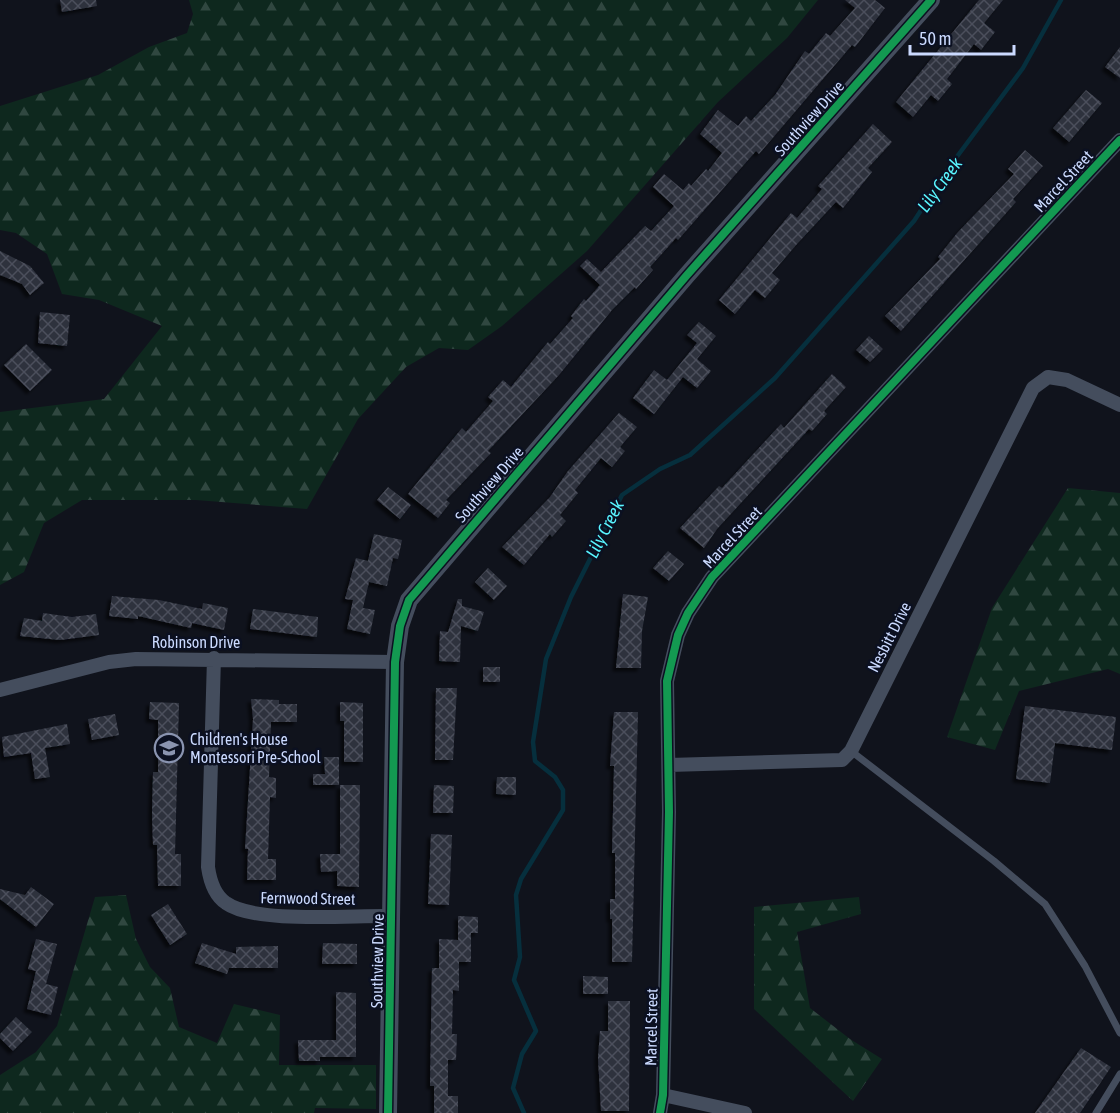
<svg xmlns="http://www.w3.org/2000/svg" width="1120" height="1113" font-family="'Asap Condensed',sans-serif">
  <defs>
    <pattern id="forest-firs" width="22" height="20" patternUnits="userSpaceOnUse" patternTransform="scale(1.5)"><rect width="22" height="20" fill="#0e281e"/><path d="M5 1l3.5 6h-7zM16 11l3.5 6h-7z" fill="#304740"/></pattern>
    <pattern id="building-cross-hatch" width="8" height="8" patternUnits="userSpaceOnUse" patternTransform="scale(1.5)"><rect width="8" height="8" fill="#2e323e"/><path d="M0 0l8 8M0 8l8-8" fill="none" stroke="#4b4f5b"/></pattern>
    <filter id="shadow"><feDropShadow dx="-3.5" dy="3.5" stdDeviation="1.5" flood-color="#0009"/></filter>
  </defs>
  <rect width="100%" height="100%" fill="#10131c"/>
  <path fill="url(#forest-firs)" d="M 189,0 L 818,0 L 787,38 L 718,102 L 587,251 L 502,326 L 468,350 L 439,348 L 406,367 L 358,419 L 307,509 L 196,500 L 82,500 L 44,523 L 24,572 L 0,585 L 0,412 L 104,399 L 162,326 L 99,300 L 62,294 L 47,254 L 16,233 L 0,230 L 0,106 L 98,75 L 149,47 L 187,33 L 193,14 Z
    M 1068,488 L 1120,493 L 1120,674 L 1108,669 L 1019,691 L 995,750 L 947,737 L 992,608 Z
    M 126,895 L 136,939 L 150,967 L 170,988 L 179,1027 L 217,1043 L 234,1004 L 280,1015 L 279,1065 L 376,1065 L 376,1109 L 315,1108 L 314,1113 L 0,1113 L 0,1075 L 36,1052 L 57,1026 L 95,897 Z
    M 859,897 L 861,914 L 797,932 L 810,1008 L 850,1039 L 882,1059 L 853,1101 L 754,1009 L 754,907 Z"/>
  <g fill="none" stroke-linecap="round" stroke-linejoin="round">
    <path stroke="#062f3d" stroke-width="4.5" d="M 524,1113 L 513,1088 L 522,1054 L 536,1031 L 514,980 L 520,957 L 516,895 L 521,879 L 563,810 L 563,790 L 555,777 L 535,761 L 533,742 L 546,659 L 571,597 L 622,495 L 660,469 L 690,455 L 775,378 L 914,221 L 950,166 L 1023,68 L 1061,0"/>
  </g>
  <path fill="url(#building-cross-hatch)" filter="url(#shadow)" d="M 60,0 L 96,0 L 97,6 L 62,12 Z
    M 845,0 L 875,0 L 885,8 L 855,47 L 852,45 L 759,154 L 756,151 L 678,240 L 676,238 L 650,267 L 653,270 L 636,289 L 635,287 L 612,310 L 559,375 L 488,451 L 491,453 L 446,500 L 450,503 L 438,518 L 408,494 L 462,428 L 466,432 L 493,401 L 488,397 L 503,380 L 511,387 L 548,342 L 550,344 L 573,318 L 571,316 L 584,299 L 586,301 L 600,285 L 580,266 L 587,259 L 601,272 L 645,226 L 651,231 L 674,206 L 653,187 L 664,174 L 683,190 L 689,183 L 691,186 L 706,169 L 708,171 L 722,153 L 700,134 L 718,110 L 738,126 L 746,116 L 751,121 L 775,95 L 805,51 L 809,54 L 826,33 L 830,36 L 855,8 Z
    M 979,0 L 1003,0 L 984,23 L 995,32 L 981,50 L 974,44 L 947,79 L 952,84 L 938,101 L 931,95 L 913,117 L 896,102 Z
    M 1120,47 L 1120,78 L 1105,67 Z
    M 1086,90 L 1102,103 L 1069,142 L 1053,128 Z
    M 873,124 L 892,142 L 868,168 L 872,172 L 843,208 L 836,202 L 797,244 L 772,273 L 780,280 L 765,298 L 755,290 L 735,314 L 719,300 L 791,213 L 797,218 L 822,189 L 818,186 Z
    M 1025,150 L 1043,166 L 1013,199 L 1016,202 L 901,331 L 885,316 L 940,259 L 938,257 L 958,232 L 1014,174 L 1008,169 Z
    M 0,251 L 30,266 L 44,283 L 30,295 L 22,284 L 0,275 Z
    M 40,312 L 70,315 L 67,346 L 38,343 Z
    M 699,322 L 716,336 L 697,359 L 711,371 L 697,388 L 683,377 L 654,414 L 633,398 L 654,370 L 667,380 L 697,343 L 687,335 Z
    M 869,336 L 883,349 L 870,362 L 856,350 Z
    M 26,344 L 52,370 L 30,391 L 4,365 Z
    M 832,374 L 846,387 L 824,411 L 827,414 L 812,431 L 809,429 L 717,529 L 704,548 L 680,528 L 719,486 L 722,488 L 781,424 L 784,428 Z
    M 619,413 L 637,427 L 620,447 L 625,451 L 612,467 L 601,458 L 575,490 L 578,493 L 560,515 L 566,521 L 552,537 L 550,534 L 524,565 L 502,547 L 550,497 L 568,471 Z
    M 388,487 L 411,505 L 400,519 L 377,500 Z
    M 374,534 L 402,540 L 398,559 L 393,558 L 387,586 L 369,582 L 363,608 L 375,610 L 370,634 L 347,629 L 353,600 L 345,599 L 356,558 L 368,561 Z
    M 668,551 L 684,564 L 669,581 L 653,568 Z
    M 488,568 L 507,586 L 494,600 L 475,582 Z
    M 623,594 L 648,597 L 642,631 L 641,668 L 616,668 Z
    M 112,596 L 159,600 L 202,609 L 203,603 L 228,608 L 224,630 L 192,623 L 191,628 L 138,616 L 138,619 L 109,616 Z
    M 458,599 L 462,599 L 462,606 L 484,612 L 478,631 L 461,626 L 460,662 L 439,661 L 440,631 L 448,632 Z
    M 253,609 L 318,617 L 317,637 L 250,629 Z
    M 43,613 L 72,617 L 96,614 L 99,635 L 60,640 L 20,636 L 24,618 L 42,621 Z
    M 483,667 L 500,667 L 500,682 L 483,682 Z
    M 436,688 L 457,688 L 453,760 L 435,760 Z
    M 251,699 L 279,700 L 279,704 L 297,704 L 297,722 L 271,722 L 269,777 L 276,778 L 276,798 L 270,797 L 268,859 L 276,859 L 276,880 L 247,880 L 248,849 L 245,849 L 253,719 Z
    M 150,702 L 179,703 L 175,854 L 181,854 L 181,886 L 158,886 L 157,845 L 153,845 L 152,814 L 153,772 L 158,772 L 158,720 L 149,719 Z
    M 340,702 L 363,703 L 363,762 L 344,762 L 344,721 L 340,721 Z
    M 1025,706 L 1116,717 L 1112,750 L 1055,743 L 1050,783 L 1016,779 Z
    M 614,712 L 638,712 L 632,962 L 612,962 L 612,919 L 610,919 L 610,899 L 615,899 L 615,853 L 612,853 L 614,766 L 610,766 Z
    M 115,714 L 119,735 L 92,740 L 88,719 Z
    M 67,724 L 70,744 L 45,748 L 50,777 L 35,779 L 31,753 L 4,757 L 2,737 Z
    M 324,757 L 339,757 L 339,785 L 313,785 L 313,774 L 325,774 Z
    M 497,777 L 516,777 L 516,795 L 496,794 Z
    M 340,785 L 360,785 L 359,887 L 337,886 L 337,871 L 321,872 L 320,854 L 340,854 Z
    M 434,785 L 454,786 L 453,813 L 433,813 Z
    M 431,834 L 452,835 L 449,905 L 428,904 Z
    M 31,887 L 54,904 L 36,927 L 0,899 L 0,889 L 25,895 Z
    M 168,904 L 187,934 L 170,945 L 151,915 Z
    M 458,916 L 478,917 L 478,933 L 471,933 L 471,962 L 459,962 L 459,991 L 453,990 L 452,1034 L 457,1034 L 456,1060 L 448,1060 L 448,1096 L 458,1096 L 458,1113 L 434,1113 L 434,1086 L 430,1086 L 432,968 L 439,968 L 439,939 L 458,940 Z
    M 36,939 L 57,944 L 46,984 L 58,987 L 51,1015 L 27,1009 L 36,971 L 28,969 Z
    M 202,943 L 236,954 L 236,947 L 278,946 L 278,968 L 229,968 L 227,974 L 195,963 Z
    M 323,943 L 357,944 L 357,964 L 322,964 Z
    M 583,976 L 608,977 L 608,994 L 583,994 Z
    M 336,992 L 356,993 L 356,1057 L 320,1057 L 320,1061 L 299,1061 L 298,1040 L 336,1040 Z
    M 608,1001 L 630,1001 L 629,1111 L 601,1111 L 598,1058 L 600,1031 L 608,1031 Z
    M 16,1017 L 32,1032 L 13,1051 L 0,1038 L 0,1034 Z
    M 1081,1048 L 1111,1067 L 1080,1113 L 1035,1113 Z"/>
  <g fill="none" stroke-linecap="round" stroke-linejoin="round">
    <path stroke="#444d5d" stroke-width="7" d="M 851,751 L 994,861 L 1045,904 L 1085,966 L 1120,1033
      M 1096,1113 L 1120,1074"/>
    <path stroke="#444d5d" stroke-width="14" d="M 214,658 L 208,867 C 210,881 214,895 226,903 C 255,924 352,915 391,916
      M 0,690 L 109,662 L 136,659 L 395,662
      M 669,765 L 842,760 L 851,751 L 1033,388 L 1048,377 L 1067,380 L 1120,405
      M 663,1095 L 745,1113
      M 660,1113 L 663,1095 L 669,812 L 667,681 L 678,635 L 688,613 L 712,577 L 1120,140"/>
    <path stroke="#444d5d" stroke-width="18" d="M 388,1113 L 395,662 L 400,626 L 409,600 L 687,275 L 931,0"/>
    <g stroke="#0b1021" stroke-width="11">
      <path id="cycleway" d="M 388,1113 L 395,662 L 400,626 L 409,600 L 687,275 L 931,0
        M 660,1113 L 663,1095 L 669,812 L 667,681 L 678,635 L 688,613 L 712,577 L 1120,140"/>
    </g>
    <use href="#cycleway" stroke="#139951" stroke-width="8"/>
  </g>
  <defs>
    <g id="school-ring" transform="scale(1.5)"><circle r="9.5" fill="#0b1021" stroke="#8a94b0" stroke-width="1.5"/><path d="M0-5L7-2L0 1L-7-2ZM-4 1L0 2.5L4 1V4Q0 6-4 4Z" fill="#8a94b0"/></g>
  </defs>
  <g fill-rule="evenodd">
    <use href="#school-ring" x="169" y="748"/>
  </g>
  <g text-anchor="middle" stroke-width="5" stroke-linejoin="round" paint-order="stroke">
    <g font-size="16" fill="#cbdaff" stroke="#0b1021">
      <text transform="translate(809 118) rotate(-48)" y="6">Southview Drive</text>
      <text transform="translate(1063 181) rotate(-47)" y="6">Marcel Street</text>
      <text transform="translate(489 484) rotate(-49)" y="6">Southview Drive</text>
      <text transform="translate(732 537) rotate(-47)" y="6">Marcel Street</text>
      <text transform="translate(889 637) rotate(-63)" y="6">Nesbitt Drive</text>
      <text x="196" y="648">Robinson Drive</text>
      <text transform="translate(308 898) rotate(1)" y="6">Fernwood Street</text>
      <text transform="translate(377 961) rotate(-89)" y="6">Southview Drive</text>
      <text transform="translate(651 1027) rotate(-89)" y="6">Marcel Street</text>
    </g>
    <g font-size="16" fill="#cbdaff" stroke="#0b1021" text-anchor="start">
      <text x="190" y="745">Children's House<tspan x="190" dy="18">Montessori Pre-School</tspan></text>
    </g>
    <g font-size="18" font-style="italic" fill="#59f5ff" stroke="#0b1021">
      <text transform="translate(940 185) rotate(-54)" y="6">Lily Creek</text>
      <text transform="translate(605 529) rotate(-63)" y="6">Lily Creek</text>
    </g>
  </g>
  <path d="M910 45v9h104v-9" fill="none" stroke="#cbdaff" stroke-width="3"/>
  <text x="919" y="45" font-size="18" fill="#cbdaff" stroke="#0b1021" stroke-width="4.5" paint-order="stroke">50 m</text>
</svg>
